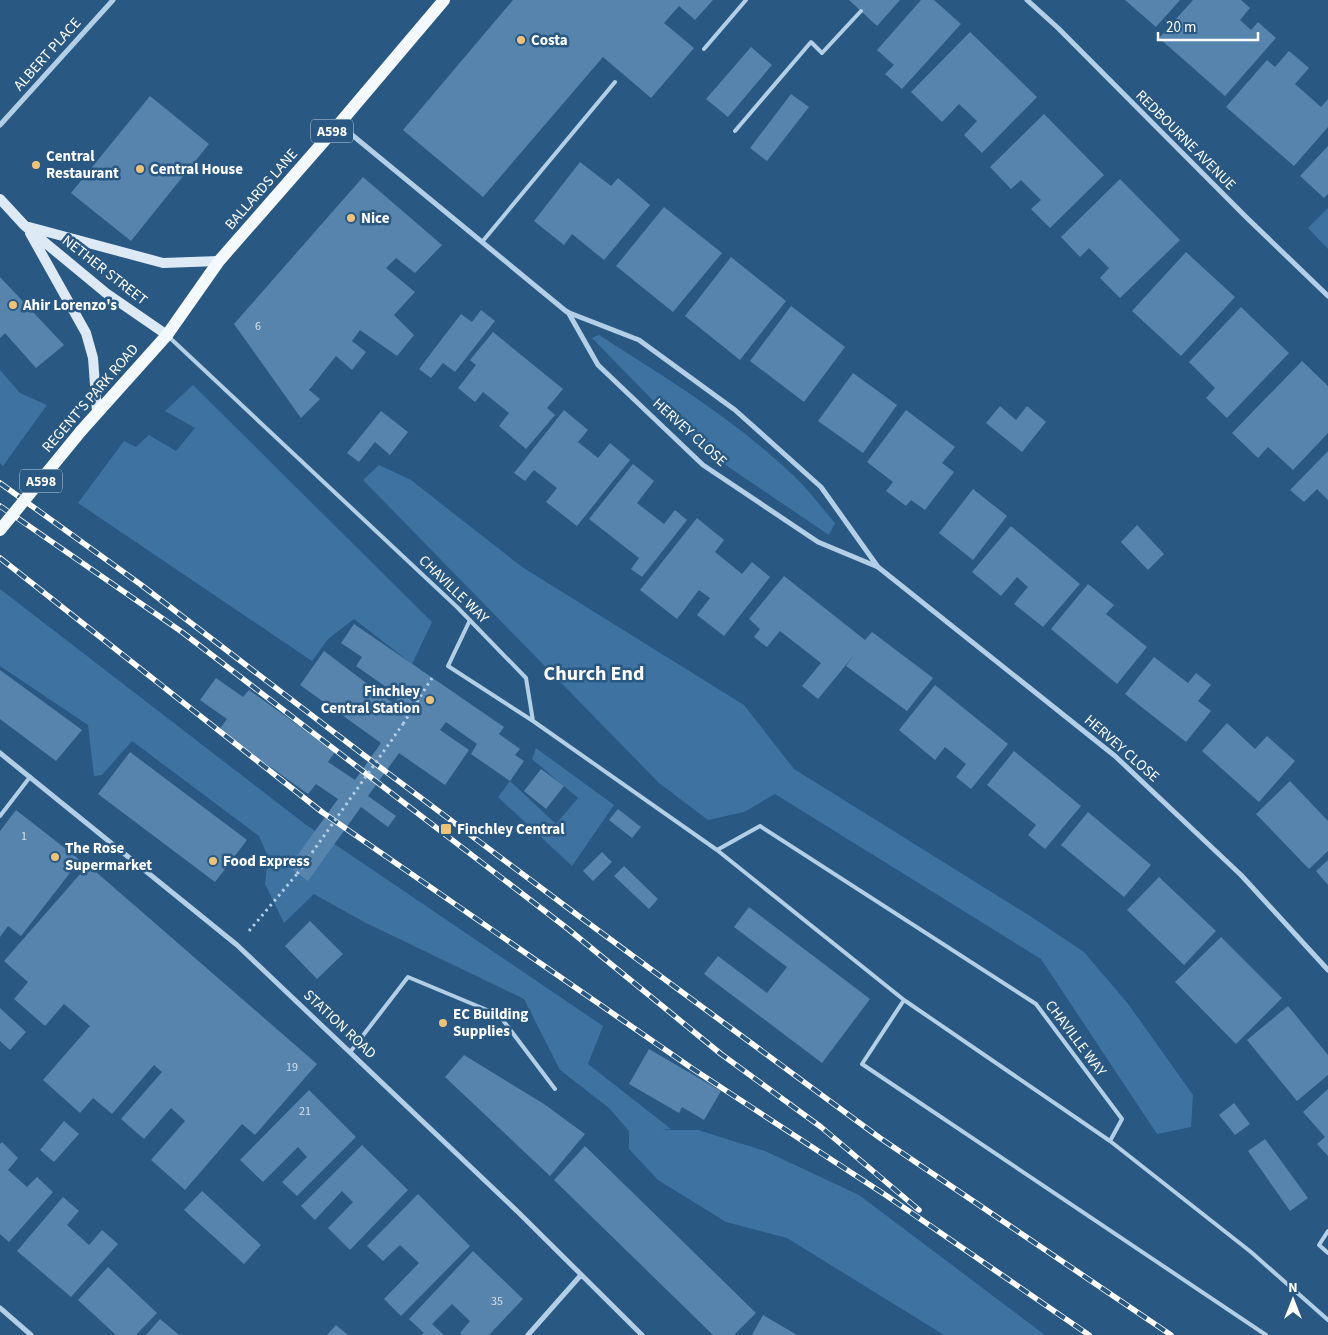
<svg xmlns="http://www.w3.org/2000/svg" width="1328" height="1335" font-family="'Source Sans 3',sans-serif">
  <rect width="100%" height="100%" fill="#295883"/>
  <path fill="#3e72a0" d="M 1328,208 L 1328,249 L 1308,228 Z
    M 599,335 C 666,378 734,419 793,475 C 808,489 821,507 835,523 L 829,535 L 727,466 L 674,422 L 592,338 Z
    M 0,370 L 20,393 L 47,405 L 3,466 L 0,463 Z
    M 193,385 L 432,622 L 412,664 L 354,619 L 328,639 L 312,661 L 78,503 L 124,441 L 136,447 L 149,435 L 176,451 L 195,428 L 165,411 Z
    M 379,465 L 411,480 L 522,567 L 744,705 L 794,769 L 1027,914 L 1084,952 L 1129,1005 L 1193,1095 L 1191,1127 L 1157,1134 L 1041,959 L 775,794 L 744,812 L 708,820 L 659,783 L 363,480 Z
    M 0,589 L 305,824 L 603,1026 L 588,1064 L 671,1129 L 661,1130 L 698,1130 L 765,1151 L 859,1195 L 1045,1335 L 944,1335 L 787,1238 L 726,1222 L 658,1180 L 629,1149 L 629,1131 L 609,1108 L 560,1070 L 524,999 L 364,922 L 314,894 L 284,923 L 265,884 L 268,857 L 259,836 L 132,741 L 102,775 L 94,776 L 88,725 L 0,666 Z
    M 536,748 L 614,805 L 572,866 L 498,797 L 510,781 L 556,824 L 578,798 L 532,759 Z"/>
  <path fill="#5684ad" d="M 513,0 L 713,0 L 695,20 L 679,6 L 664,23 L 694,48 L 651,98 L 603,57 L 483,197 L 403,130 Z
    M 849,0 L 900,0 L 877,26 Z
    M 921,0 L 934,0 L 961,24 L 902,89 L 885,74 L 894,65 L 877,50 Z
    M 1125,0 L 1180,0 L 1156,27 Z
    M 1193,0 L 1241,0 L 1250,8 L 1240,20 L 1251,30 L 1258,22 L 1276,38 L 1225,96 L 1159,38 Z
    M 970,32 L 1037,97 L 982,153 L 964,135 L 977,121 L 959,104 L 942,122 L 911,92 Z
    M 751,47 L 772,65 L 728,117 L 706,99 Z
    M 1289,51 L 1309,68 L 1295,84 L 1321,107 L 1328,99 L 1328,127 L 1294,166 L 1226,107 L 1267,60 L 1275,67 Z
    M 791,94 L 809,107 L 767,161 L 750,148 Z
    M 150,96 L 209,144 L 131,241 L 71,193 Z
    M 1044,114 L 1104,175 L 1050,228 L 1031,209 L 1041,200 L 1021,180 L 1011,189 L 990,167 Z
    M 1328,146 L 1328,194 L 1324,198 L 1300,176 Z
    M 580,162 L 611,186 L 618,178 L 650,205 L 604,260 L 572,234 L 564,245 L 534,221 Z
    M 363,177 L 442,245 L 415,273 L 396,258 L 386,268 L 415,292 L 394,315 L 414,335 L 397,356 L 360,330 L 352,341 L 366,352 L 352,370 L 336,356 L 309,390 L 320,399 L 301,418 L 234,324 Z
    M 1120,179 L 1180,240 L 1120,298 L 1100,278 L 1109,268 L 1089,248 L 1080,257 L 1061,237 Z
    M 664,207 L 722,253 L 673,312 L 616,266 Z
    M 1186,252 L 1235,297 L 1181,356 L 1132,311 Z
    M 731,257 L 786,301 L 740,360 L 685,316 Z
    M 0,277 L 64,345 L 36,368 L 5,333 L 0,338 Z
    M 791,306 L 845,347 L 804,402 L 750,361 Z
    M 1241,307 L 1289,353 L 1227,418 L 1206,398 L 1215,388 L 1189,362 Z
    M 481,310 L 495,321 L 455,372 L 443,363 L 431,378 L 419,369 L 461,314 L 472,322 Z
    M 493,332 L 563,389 L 547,408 L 555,415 L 526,449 L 499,426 L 509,413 L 483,392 L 475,402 L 458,388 L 476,365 L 470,360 Z
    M 1302,361 L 1328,386 L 1328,433 L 1293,470 L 1268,447 L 1258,458 L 1232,433 Z
    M 853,373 L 897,405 L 863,453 L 818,421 Z
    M 1000,406 L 1016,420 L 1027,406 L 1046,422 L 1022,452 L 986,423 Z
    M 564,410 L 588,430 L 578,442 L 598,458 L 610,443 L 630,460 L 577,526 L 546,502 L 557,488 L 534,470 L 525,481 L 514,473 Z
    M 906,410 L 955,447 L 942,463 L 954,472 L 925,510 L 911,500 L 906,506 L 886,491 L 893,482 L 867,462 Z
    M 381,411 L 408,432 L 390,455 L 375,442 L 359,462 L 347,453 Z
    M 1328,451 L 1328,500 L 1317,489 L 1304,502 L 1290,490 Z
    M 633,464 L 654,481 L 637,503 L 664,524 L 675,510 L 687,520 L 642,577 L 631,569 L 639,558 L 589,519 Z
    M 973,489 L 1007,516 L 973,560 L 939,533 Z
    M 697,518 L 724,540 L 715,552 L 742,574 L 752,562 L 770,577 L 724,636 L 697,615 L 710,598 L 699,590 L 677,619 L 640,590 Z
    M 1137,525 L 1164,554 L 1148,570 L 1121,542 Z
    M 1011,526 L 1080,584 L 1043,627 L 1014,604 L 1028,587 L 1017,577 L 1001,596 L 972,572 Z
    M 784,576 L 865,640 L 872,632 L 933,678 L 907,711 L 846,666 L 855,654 L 818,699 L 802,686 L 821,663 L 780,631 L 767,647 L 754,637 L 760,629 L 749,619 Z
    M 1088,584 L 1114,605 L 1106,614 L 1147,647 L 1117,684 L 1051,629 Z
    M 354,624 L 504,727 L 499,734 L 520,749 L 515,755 L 524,761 L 510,781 L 471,754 L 477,744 L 446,722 L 440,730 L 469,750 L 445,785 L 399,753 L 368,796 L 396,816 L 388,827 L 361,807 L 308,881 L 289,867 L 338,799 L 316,784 L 308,794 L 219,730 L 227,719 L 200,700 L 216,678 L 243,697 L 249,690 L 335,752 L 328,762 L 355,780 L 381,743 L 300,685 L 324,651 L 394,704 L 399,696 L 356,666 L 362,657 L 341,643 Z
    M 1154,657 L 1188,683 L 1196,673 L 1211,685 L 1198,701 L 1211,711 L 1186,742 L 1125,694 Z
    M 0,670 L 82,730 L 56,761 L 0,719 Z
    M 935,685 L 1008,744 L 971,789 L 956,777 L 966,764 L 945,747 L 935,760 L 899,730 Z
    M 1227,723 L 1255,749 L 1267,736 L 1295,761 L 1259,802 L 1202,751 Z
    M 1014,751 L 1081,806 L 1045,849 L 1028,835 L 1036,825 L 987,785 Z
    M 130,752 L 247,840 L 215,882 L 98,794 Z
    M 541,769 L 564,786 L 546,809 L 524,791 Z
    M 1290,781 L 1328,821 L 1328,851 L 1309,869 L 1256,814 Z
    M 618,809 L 641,827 L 632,838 L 609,820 Z
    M 16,810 L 80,860 L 21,936 L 8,926 L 0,937 L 0,831 Z
    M 1088,812 L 1151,865 L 1124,897 L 1061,845 Z
    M 602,852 L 612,862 L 593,881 L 583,871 Z
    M 1328,860 L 1328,885 L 1316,871 Z
    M 88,865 L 317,1064 L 255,1135 L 242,1124 L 185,1190 L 151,1160 L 185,1121 L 171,1108 L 144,1139 L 121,1119 L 162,1072 L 154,1065 L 112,1114 L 93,1098 L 80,1113 L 43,1080 L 90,1026 L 64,1004 L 45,1026 L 14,999 L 28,982 L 4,961 Z
    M 624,866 L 658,899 L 649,909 L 614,876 Z
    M 1159,877 L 1216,931 L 1184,965 L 1127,910 Z
    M 749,907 L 870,999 L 822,1063 L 704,974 L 718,956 L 767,993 L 787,967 L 734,927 Z
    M 310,921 L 343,954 L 317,979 L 285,946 Z
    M 1221,937 L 1282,998 L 1236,1044 L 1175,982 Z
    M 1288,1006 L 1328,1055 L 1328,1075 L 1297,1101 L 1247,1040 Z
    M 0,1008 L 26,1032 L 10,1050 L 0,1041 Z
    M 649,1049 L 721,1091 L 704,1120 L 682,1107 L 679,1113 L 629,1084 Z
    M 464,1055 L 544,1104 L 585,1134 L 550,1176 L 445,1077 Z
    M 1328,1089 L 1328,1156 L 1317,1144 L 1325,1137 L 1303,1112 Z
    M 309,1090 L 356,1137 L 297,1196 L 282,1182 L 307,1157 L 298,1147 L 263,1182 L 240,1160 Z
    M 1234,1103 L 1250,1124 L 1235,1135 L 1219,1115 Z
    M 64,1121 L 79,1134 L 54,1162 L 40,1150 Z
    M 1265,1139 L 1308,1198 L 1290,1211 L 1248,1151 Z
    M 2,1142 L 18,1158 L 8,1170 L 27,1187 L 37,1177 L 53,1192 L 9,1242 L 0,1234 L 0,1144 Z
    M 362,1145 L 408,1190 L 350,1250 L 328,1228 L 353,1202 L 342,1191 L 315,1220 L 301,1206 Z
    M 585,1146 L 756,1313 L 734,1335 L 713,1335 L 554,1180 Z
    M 202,1191 L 261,1245 L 244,1264 L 184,1210 Z
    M 418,1194 L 470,1246 L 401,1316 L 384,1299 L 419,1263 L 400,1245 L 383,1261 L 367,1246 Z
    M 63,1197 L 79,1211 L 67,1225 L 89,1245 L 102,1230 L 118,1244 L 71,1297 L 17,1251 Z
    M 473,1251 L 523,1299 L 489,1335 L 462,1335 L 460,1333 L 470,1321 L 452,1304 L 432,1324 L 444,1335 L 421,1335 L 424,1333 L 409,1319 Z
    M 108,1267 L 157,1313 L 136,1335 L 116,1335 L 78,1300 Z
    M 763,1315 L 797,1335 L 752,1335 Z
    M 160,1319 L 179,1335 L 146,1335 Z
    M 336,1325 L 348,1335 L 327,1335 Z"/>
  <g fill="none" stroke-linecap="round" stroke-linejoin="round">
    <path stroke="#b3cfe7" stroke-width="3" stroke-dasharray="2.5 4" stroke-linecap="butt" d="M 403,724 L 432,678
      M 249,931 L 297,874"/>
    <path stroke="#b3cfe7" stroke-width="4" d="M 704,49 L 746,0
      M 735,131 L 811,42 L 822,53 L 861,11
      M 482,242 L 615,82
      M 169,337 L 457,607 L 526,678 L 533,721
      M 470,620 L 448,666 L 533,721 L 717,850 L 904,1000 L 862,1064 L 1266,1335
      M 0,816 L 30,777
      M 717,850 L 760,826 L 1036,1004 L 1122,1119 L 1110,1141 L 1251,1252 L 1328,1320
      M 904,1000 L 1110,1141
      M 351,1051 L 408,977 L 499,1015 L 555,1089
      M 1328,1231 L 1319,1245 L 1328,1253"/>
    <path stroke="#b3cfe7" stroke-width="5" d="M 1027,0 L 1058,28 L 1246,217 L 1328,296
      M 0,125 L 113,0
      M 340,125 L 567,312 L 639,340 L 735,410 L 821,487 L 878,567 L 1115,756 L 1241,875 L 1328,970
      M 568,312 L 598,365 L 703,465 L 818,542 L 878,567
      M 0,753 L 237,945 L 518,1212 L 642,1335
      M 0,1308 L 31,1335
      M 528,1335 L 581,1275"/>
    <path stroke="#ddeaf6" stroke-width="10" d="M 0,199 L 25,226 L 106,293 L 167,335
      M 29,227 L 163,263 L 219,261
      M 30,233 L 86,333 L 93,358 L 97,412"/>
    <path stroke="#f4f9fe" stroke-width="12" d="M 81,431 L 167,335 L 219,261 L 339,124 L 444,0"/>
    <g stroke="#fff" stroke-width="5.5">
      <path id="rail" d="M 0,483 L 140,584 L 365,756 L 576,914 L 880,1138 L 1171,1335
        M 0,506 L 182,632 L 568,929 L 721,1054 L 821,1127 L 919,1210
        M 0,558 L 322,812 L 693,1069 L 887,1196 L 1089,1335"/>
    </g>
    <use href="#rail" stroke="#295883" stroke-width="4" stroke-dasharray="11" stroke-linecap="butt"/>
    <path stroke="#b3cfe7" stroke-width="3" stroke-dasharray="2.5 4" stroke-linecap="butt" d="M 297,874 L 403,724"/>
    <path stroke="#f4f9fe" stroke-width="12" d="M 0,530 L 81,431"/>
  </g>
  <g fill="#edc37b" stroke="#295883" stroke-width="2">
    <circle cx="521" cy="40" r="5"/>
    <circle cx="36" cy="165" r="5"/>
    <circle cx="140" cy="169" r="5"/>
    <circle cx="351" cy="218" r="5"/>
    <circle cx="13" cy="305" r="5"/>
    <circle cx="430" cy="700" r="5"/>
    <rect x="440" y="823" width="12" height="12" rx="2.5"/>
    <circle cx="55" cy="857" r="5"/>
    <circle cx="213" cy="861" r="5"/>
    <circle cx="443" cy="1023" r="5"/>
  </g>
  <g text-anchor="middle" stroke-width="5" stroke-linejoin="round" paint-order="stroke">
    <g font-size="12" fill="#d5e0ea">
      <text x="258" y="330">6</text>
      <text x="24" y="840">1</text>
      <text x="292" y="1071">19</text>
      <text x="305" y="1115">21</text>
      <text x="497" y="1305">35</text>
    </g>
    <g fill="#295883" stroke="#bfcdda" stroke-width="1">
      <rect x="311" y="119.5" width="42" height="23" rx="4"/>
      <rect x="20" y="469.5" width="42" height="23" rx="4"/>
    </g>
    <g font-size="14" font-weight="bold" fill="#fff">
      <text x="332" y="136">A598</text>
      <text x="41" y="486">A598</text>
    </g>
    <g font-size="15" font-weight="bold" fill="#fff" stroke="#295883" text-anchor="start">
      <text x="531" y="45">Costa</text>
      <text x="46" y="161">Central<tspan x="46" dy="17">Restaurant</tspan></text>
      <text x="150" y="174">Central House</text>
      <text x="361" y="223">Nice</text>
      <text x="23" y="310">Ahir Lorenzo's</text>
      <text x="420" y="696" text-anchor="end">Finchley<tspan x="420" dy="17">Central Station</tspan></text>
      <text x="457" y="834">Finchley Central</text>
      <text x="65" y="853">The Rose<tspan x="65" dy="17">Supermarket</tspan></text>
      <text x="223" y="866">Food Express</text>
      <text x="453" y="1019">EC Building<tspan x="453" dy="17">Supplies</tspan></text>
    </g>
    <g font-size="15" fill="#fff" stroke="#295883">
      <text transform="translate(47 54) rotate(-48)" y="5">ALBERT PLACE</text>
      <text transform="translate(1186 140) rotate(45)" y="5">REDBOURNE AVENUE</text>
      <text transform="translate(261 189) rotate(-49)" y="5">BALLARDS LANE</text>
      <text transform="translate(105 270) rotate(38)" y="5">NETHER STREET</text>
      <text transform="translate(90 398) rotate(-49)" y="5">REGENT'S PARK ROAD</text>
      <text transform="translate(690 432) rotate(42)" y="5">HERVEY CLOSE</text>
      <text transform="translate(454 589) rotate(44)" y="5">CHAVILLE WAY</text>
      <text transform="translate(1122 748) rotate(41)" y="5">HERVEY CLOSE</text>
      <text transform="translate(340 1024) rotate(43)" y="5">STATION ROAD</text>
      <text transform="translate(1076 1038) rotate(53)" y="5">CHAVILLE WAY</text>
    </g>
    <g font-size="20" font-weight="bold" fill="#fff" stroke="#295883">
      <text x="594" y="680">Church End</text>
    </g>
  </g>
  <g transform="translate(1293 1300)" stroke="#295883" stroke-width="4" paint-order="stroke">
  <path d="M0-4L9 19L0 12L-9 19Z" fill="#ffffff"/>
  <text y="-8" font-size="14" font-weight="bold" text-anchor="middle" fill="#ffffff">N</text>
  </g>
  <path d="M1158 32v8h100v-8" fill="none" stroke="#ffffff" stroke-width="2.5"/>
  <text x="1166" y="32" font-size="15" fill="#ffffff" stroke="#295883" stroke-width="4" paint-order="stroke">20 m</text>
</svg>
